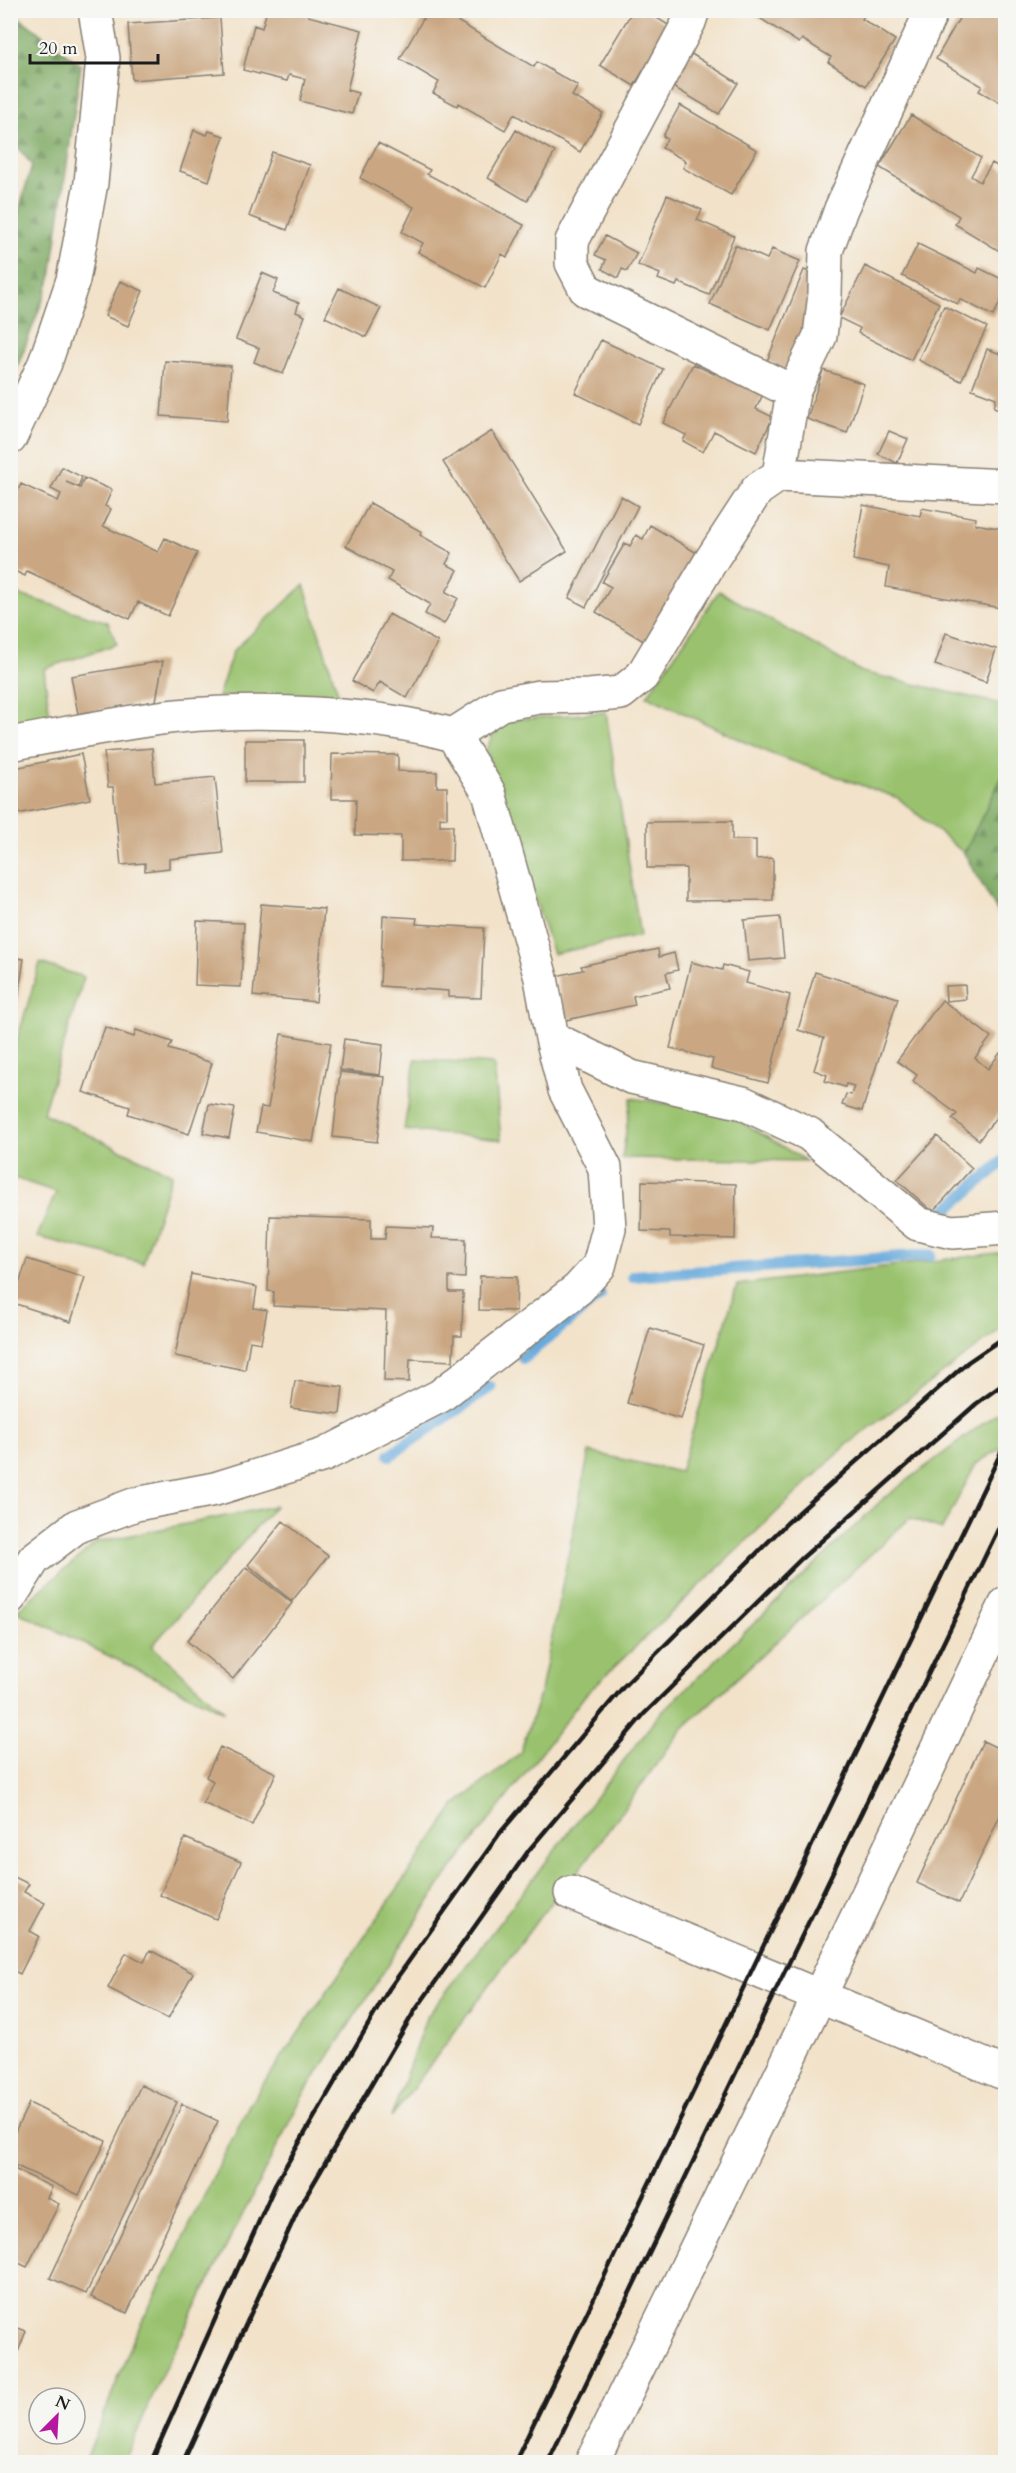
<svg xmlns="http://www.w3.org/2000/svg" width="1016" height="2473" font-family="Cardo,serif">
  <defs>
    <pattern id="forest-firs" width="22" height="20" patternUnits="userSpaceOnUse" patternTransform="scale(1.5)"><rect width="22" height="20" fill="#7ba861"/><path d="M5 1l3.5 6h-7zM16 11l3.5 6h-7z" fill="#64884f"/></pattern>
  </defs>
  <rect width="100%" height="100%" fill="#f6f6f2"/>
  <filter id="ink" filterUnits="userSpaceOnUse"><feTurbulence type="fractalNoise" baseFrequency=".0167" numOctaves="2"/><feDisplacementMap in="SourceGraphic" scale="12" xChannelSelector="R" yChannelSelector="G"/><feConvolveMatrix kernelMatrix="1 2 1 2 8 2 1 2 1" color-interpolation-filters="sRGB"/></filter>
  <filter id="wash" filterUnits="userSpaceOnUse"><feTurbulence type="fractalNoise" baseFrequency=".008" numOctaves="4" result="noise"/><feDisplacementMap in="SourceGraphic" scale="24" xChannelSelector="R" yChannelSelector="G"/><feGaussianBlur stdDeviation="1.35" result="paint"/><feColorMatrix in="noise" values="0 0 0 0 0 0 0 0 0 0 0 0 0 0 0 0 0 1.4 0 .05"/><feComposite in="paint" operator="in"/></filter>
  <g filter="url(#wash)">
    <rect width="100%" height="100%" fill="#f2e2c9"/>
    <path fill="#9ac26e" stroke="#5b6f45" stroke-width="1.5" d="M 304,585 L 340,699 L 218,697 L 233,651 Z
      M 719,591 L 862,672 L 1005,705 L 1005,771 L 964,853 L 898,798 L 769,753 L 647,696 Z
      M 10,592 L 108,622 L 117,644 L 44,669 L 50,718 L 11,722 Z
      M 606,712 L 640,936 L 553,954 L 486,750 L 499,721 Z
      M 40,963 L 84,977 L 43,1113 L 172,1174 L 143,1263 L 37,1237 L 56,1192 L 11,1177 L 11,1060 Z
      M 415,1059 L 494,1064 L 501,1140 L 404,1130 Z
      M 631,1098 L 727,1113 L 806,1161 L 622,1158 Z
      M 1005,1252 L 1005,1326 L 847,1445 L 586,1694 L 442,1882 L 302,2097 L 162,2374 L 124,2462 L 85,2462 L 134,2338 L 249,2105 L 455,1805 L 520,1753 L 541,1691 L 589,1452 L 680,1472 L 737,1285 Z
      M 1005,1407 L 1005,1445 L 976,1464 L 942,1529 L 910,1518 L 682,1729 L 578,1872 L 542,1914 L 391,2118 L 426,2018 L 658,1716 L 884,1498 Z
      M 275,1506 L 152,1646 L 225,1712 L 16,1611 L 97,1542 Z"/>
    <path fill="url(#forest-firs)" stroke="#4c623e" stroke-width="1.5" d="M 11,11 L 81,65 L 51,278 L 11,384 L 11,237 L 32,165 L 11,139 Z
      M 1005,771 L 1006,772 L 1005,925 L 964,853 Z"/>
    <g fill="none" stroke-linecap="round" stroke-linejoin="round">
      <path stroke="#68aadc" stroke-width="12" d="M 946,1210 L 1006,1159
        M 633,1276 L 930,1255
        M 523,1358 L 600,1295
        M 390,1455 L 490,1387"/>
    </g>
    <g id="blocks">
      <path fill="#caa782" d="M 267,10 L 309,10 L 308,16 L 362,30 L 347,90 L 358,93 L 352,114 L 300,101 L 305,79 L 289,75 L 287,81 L 243,70 L 254,25 L 262,28 Z
        M 428,10 L 439,10 L 534,67 L 537,62 L 578,86 L 572,96 L 603,113 L 580,152 L 514,114 L 505,130 L 458,103 L 457,106 L 433,93 L 439,82 L 400,59 Z
        M 633,10 L 644,10 L 670,26 L 634,86 L 600,65 Z
        M 747,10 L 868,10 L 862,19 L 895,40 L 866,86 L 828,62 L 831,57 L 802,39 L 799,43 Z
        M 964,10 L 994,10 L 1006,17 L 1006,106 L 979,91 L 982,86 L 936,59 Z
        M 220,18 L 224,73 L 132,80 L 128,24 Z
        M 690,53 L 738,83 L 719,114 L 670,85 Z
        M 680,105 L 757,150 L 731,195 L 683,168 L 686,161 L 662,148 L 667,139 L 663,136 Z
        M 911,115 L 981,158 L 971,176 L 980,182 L 992,163 L 1006,171 L 1006,255 L 955,224 L 959,216 L 879,167 Z
        M 194,130 L 207,135 L 209,131 L 224,136 L 209,181 L 180,171 Z
        M 516,130 L 555,152 L 527,201 L 488,178 Z
        M 378,143 L 430,170 L 427,174 L 524,225 L 507,257 L 502,254 L 485,288 L 418,252 L 423,243 L 402,232 L 414,207 L 360,178 Z
        M 272,152 L 310,165 L 287,230 L 249,216 Z
        M 667,195 L 702,210 L 697,220 L 734,236 L 709,295 L 678,282 L 676,286 L 658,279 L 660,274 L 638,265 Z
        M 605,236 L 637,253 L 627,271 L 622,269 L 618,278 L 602,269 L 606,260 L 595,255 Z
        M 918,244 L 977,273 L 979,268 L 1006,281 L 1006,291 L 993,316 L 960,299 L 958,304 L 902,276 Z
        M 735,245 L 767,259 L 772,249 L 800,261 L 770,330 L 710,304 Z
        M 865,266 L 939,303 L 911,360 L 858,333 L 860,328 L 839,318 Z
        M 804,270 L 812,273 L 809,324 L 789,371 L 767,361 Z
        M 262,273 L 278,280 L 273,293 L 299,303 L 296,312 L 305,316 L 283,374 L 254,362 L 259,348 L 236,339 Z
        M 120,281 L 143,291 L 128,326 L 105,316 Z
        M 339,288 L 381,308 L 366,337 L 325,317 Z
        M 944,306 L 987,327 L 961,381 L 918,360 Z
        M 601,340 L 663,369 L 638,424 L 575,393 Z
        M 1003,347 L 1006,348 L 1006,412 L 994,407 L 996,398 L 972,389 L 987,349 L 1001,354 Z
        M 165,361 L 231,366 L 227,421 L 161,416 Z
        M 693,364 L 714,374 L 717,368 L 764,392 L 756,409 L 773,417 L 756,452 L 714,431 L 703,452 L 683,441 L 686,435 L 663,423 Z
        M 823,370 L 864,384 L 847,433 L 807,419 Z
        M 492,431 L 567,551 L 519,581 L 443,462 Z
        M 889,431 L 908,439 L 897,463 L 878,454 Z
        M 62,467 L 82,477 L 78,487 L 66,482 L 80,488 L 84,478 L 112,490 L 105,506 L 111,509 L 103,526 L 158,552 L 165,538 L 197,553 L 168,616 L 138,602 L 130,619 L 27,571 L 25,576 L 10,569 L 10,507 L 21,484 L 58,501 L 61,494 L 51,489 Z
        M 621,496 L 638,506 L 586,607 L 569,598 Z
        M 370,503 L 422,532 L 420,535 L 452,553 L 446,564 L 458,570 L 446,592 L 458,598 L 444,624 L 425,614 L 430,604 L 388,580 L 392,572 L 346,546 Z
        M 863,505 L 920,516 L 922,508 L 976,518 L 975,524 L 1004,529 L 1006,609 L 886,587 L 889,567 L 853,560 Z
        M 650,525 L 697,553 L 645,642 L 596,612 L 611,587 L 602,582 L 625,543 L 630,546 L 636,535 L 643,539 Z
        M 389,614 L 438,642 L 407,698 L 380,682 L 373,693 L 352,681 Z
        M 946,633 L 996,649 L 986,682 L 935,665 Z
        M 163,661 L 156,701 L 78,714 L 71,676 Z
        M 245,740 L 304,740 L 304,782 L 245,782 Z
        M 152,748 L 155,783 L 215,777 L 223,853 L 169,859 L 169,868 L 145,871 L 145,863 L 121,865 L 113,787 L 108,787 L 104,752 Z
        M 81,754 L 90,799 L 17,814 L 10,786 L 10,769 Z
        M 332,754 L 398,755 L 398,771 L 437,772 L 437,787 L 447,787 L 447,818 L 440,817 L 440,825 L 453,825 L 452,861 L 401,861 L 401,836 L 355,835 L 356,799 L 331,799 Z
        M 732,821 L 732,840 L 756,840 L 756,859 L 773,858 L 773,900 L 686,901 L 686,868 L 647,868 L 647,822 Z
        M 261,904 L 324,909 L 316,1002 L 253,996 Z
        M 383,916 L 417,918 L 416,924 L 484,928 L 481,998 L 448,997 L 448,991 L 380,986 Z
        M 780,917 L 784,958 L 748,961 L 744,920 Z
        M 197,921 L 244,923 L 241,987 L 195,985 Z
        M 658,949 L 659,957 L 674,953 L 678,970 L 666,973 L 670,988 L 633,996 L 635,1005 L 566,1020 L 556,976 L 583,970 L 581,966 Z
        M 10,957 L 24,959 L 17,1004 L 10,1003 Z
        M 691,962 L 722,970 L 723,965 L 749,972 L 746,983 L 790,995 L 768,1083 L 711,1068 L 713,1059 L 670,1048 Z
        M 815,972 L 898,998 L 862,1111 L 842,1105 L 846,1094 L 851,1095 L 854,1086 L 846,1084 L 845,1087 L 825,1081 L 827,1075 L 814,1070 L 824,1038 L 798,1030 Z
        M 965,985 L 966,999 L 946,1001 L 945,986 Z
        M 942,1000 L 991,1037 L 975,1058 L 988,1069 L 1000,1053 L 1006,1057 L 1006,1104 L 979,1140 L 952,1119 L 957,1114 L 913,1081 L 917,1075 L 897,1061 Z
        M 105,1027 L 134,1037 L 136,1030 L 172,1042 L 169,1049 L 212,1063 L 189,1134 L 128,1114 L 130,1107 L 83,1092 Z
        M 281,1034 L 331,1043 L 313,1142 L 256,1132 L 261,1107 L 268,1108 Z
        M 344,1039 L 383,1044 L 380,1075 L 340,1070 Z
        M 340,1072 L 385,1077 L 377,1142 L 333,1137 Z
        M 209,1104 L 235,1108 L 229,1138 L 203,1133 Z
        M 937,1136 L 972,1168 L 933,1212 L 897,1180 Z
        M 642,1181 L 736,1184 L 735,1239 L 670,1237 L 670,1232 L 641,1231 Z
        M 270,1216 L 371,1219 L 371,1239 L 385,1239 L 386,1226 L 433,1228 L 432,1238 L 466,1239 L 465,1278 L 449,1277 L 449,1292 L 463,1292 L 462,1336 L 454,1336 L 453,1361 L 410,1359 L 409,1382 L 384,1381 L 386,1311 L 273,1306 L 274,1292 L 268,1291 Z
        M 27,1259 L 85,1277 L 71,1322 L 13,1303 Z
        M 191,1274 L 257,1287 L 254,1308 L 267,1310 L 261,1343 L 250,1341 L 245,1370 L 175,1356 Z
        M 480,1276 L 517,1277 L 516,1311 L 479,1310 Z
        M 650,1328 L 704,1345 L 681,1419 L 627,1403 Z
        M 295,1381 L 343,1387 L 340,1414 L 291,1408 Z
        M 283,1521 L 328,1556 L 292,1601 L 248,1565 Z
        M 246,1567 L 292,1603 L 233,1679 L 187,1641 Z
        M 983,1741 L 1006,1752 L 1006,1803 L 959,1903 L 917,1883 Z
        M 220,1747 L 276,1773 L 252,1825 L 203,1803 L 213,1781 L 206,1777 Z
        M 185,1838 L 241,1862 L 216,1919 L 160,1895 Z
        M 10,1875 L 29,1884 L 24,1892 L 45,1903 L 30,1931 L 39,1936 L 20,1974 L 10,1969 Z
        M 150,1950 L 193,1973 L 168,2019 L 108,1988 L 126,1953 L 144,1962 Z
        M 141,2085 L 177,2102 L 86,2294 L 50,2278 Z
        M 29,2103 L 106,2141 L 79,2195 L 10,2163 L 10,2142 Z
        M 182,2104 L 218,2121 L 127,2313 L 91,2297 Z
        M 10,2167 L 52,2187 L 47,2198 L 59,2204 L 27,2267 L 10,2259 Z
        M 10,2325 L 26,2331 L 12,2368 L 10,2367 Z"/>
    </g>
  </g>
  <g filter="url(#ink)">
    <use href="#blocks" fill-opacity="0" stroke="#877f72" stroke-width="1.5"/>
    <g fill="none" stroke-linecap="round" stroke-linejoin="round">
      <g stroke="#877f72" stroke-width="36">
        <path id="minor" d="M 693,10 L 689,22 L 572,241 L 572,263 L 586,290 L 793,392
          M 779,475 L 1006,486
          M 453,735 L 501,704 L 539,697 L 589,696 L 621,693 L 642,676 L 712,559 L 757,490 L 779,475 L 793,392 L 820,336 L 825,294 L 826,251 L 841,209 L 932,10
          M 10,744 C 65,734 122,722 177,716 C 261,708 372,712 453,735 L 489,793 L 541,978 L 552,1038 L 565,1090 L 605,1168 L 609,1228 L 599,1266 L 578,1289 L 440,1396 L 324,1455 L 215,1489 L 136,1504 L 77,1526 L 34,1559 L 10,1597
          M 552,1038 L 631,1077 L 743,1103 L 809,1134 L 918,1224 L 952,1232 L 1006,1228
          M 571,1893 L 1006,2074
          M 592,2462 L 819,1997 L 1006,1604"/>
      </g>
      <g stroke="#877f72" stroke-width="36">
        <path id="tertiary" d="M 10,438 L 45,363 L 73,280 L 91,183 L 103,58 L 95,10"/>
      </g>
      <use href="#minor" stroke="#fff" stroke-width="33"/>
      <use href="#tertiary" stroke="#fff" stroke-width="33"/>
      <path stroke="#1c1c1c" stroke-width="4.5" d="M 151,2462 L 277,2181 L 389,1989 L 500,1833 L 625,1685 L 787,1523 L 968,1362 L 1006,1336
        M 183,2462 L 299,2208 L 414,2012 L 529,1850 L 644,1714 L 801,1559 L 976,1404 L 1006,1382
        M 515,2462 L 1006,1442
        M 548,2462 L 1006,1513"/>
    </g>
  </g>
  <rect width="1016" height="2473" fill="none" stroke="#f6f6f2" stroke-width="36"/>
  <g transform="translate(57 2416) rotate(24)"><circle r="28" fill="#f6f6f2" stroke="#9f9f9c" stroke-width="1.5"/>
  <path d="M0-4.5L10 22L0 15L-10 22Z" fill="#b5179e"/>
  <text y="-9" font-size="16" font-weight="bold" text-anchor="middle" fill="#1c1c1c">N</text>
  </g>
  <path d="M30 54v9h128v-9" fill="none" stroke="#1c1c1c" stroke-width="3"/>
  <text x="39" y="54" font-size="18" fill="#1c1c1c" stroke="#f6f6f2" stroke-width="4.5" paint-order="stroke">20 m</text>
</svg>
